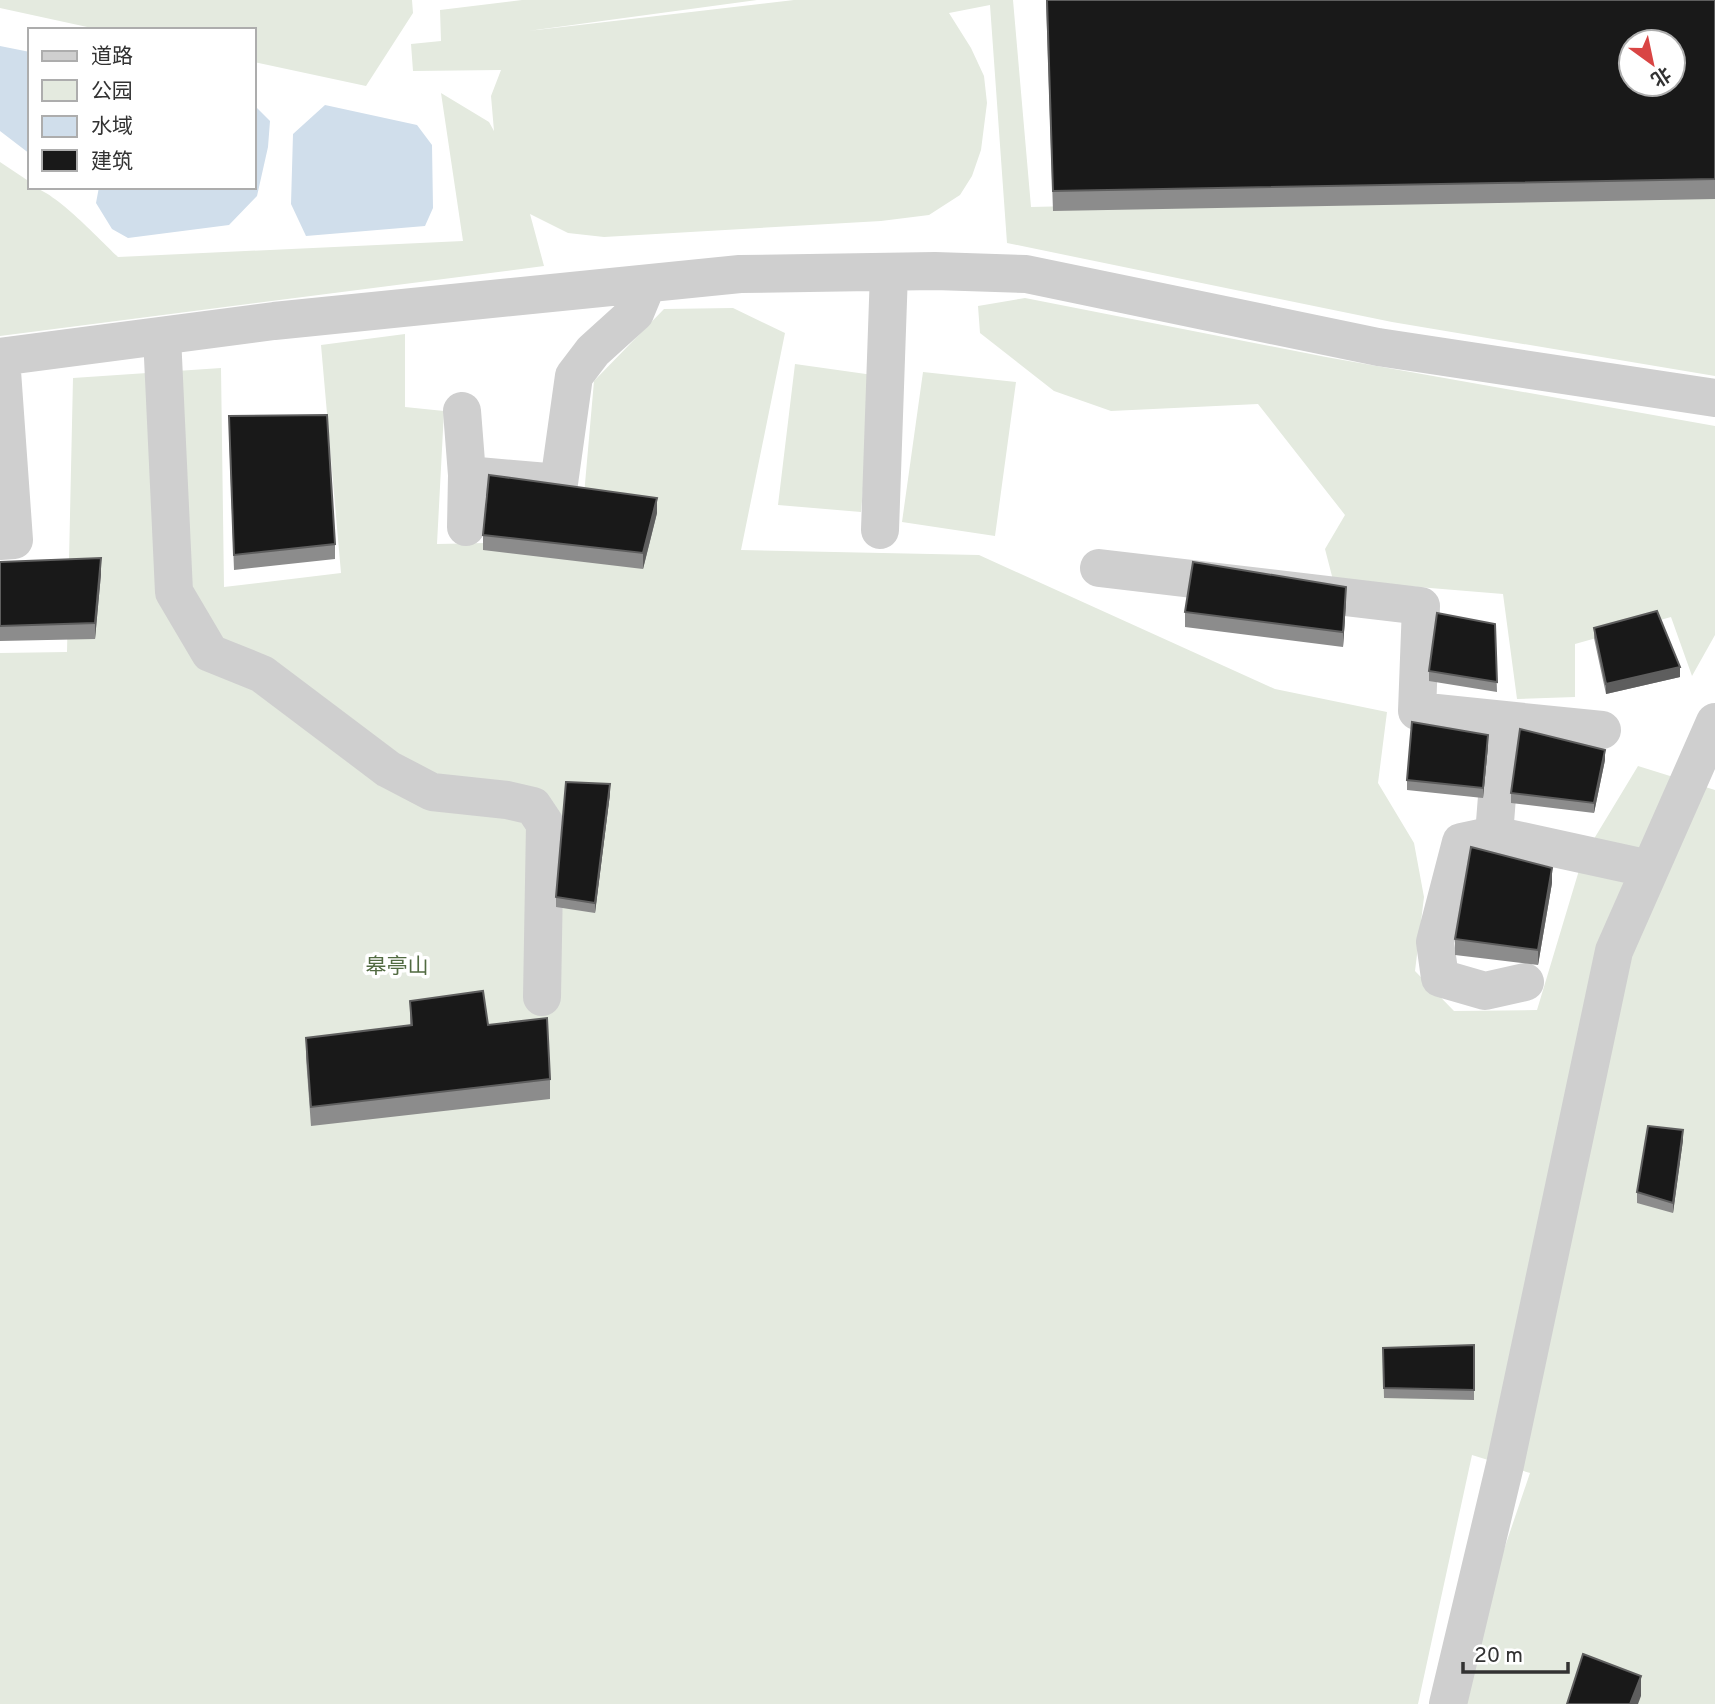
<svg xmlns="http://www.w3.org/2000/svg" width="1715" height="1704" font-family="Overpass,'Noto Sans SC',sans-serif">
  <rect width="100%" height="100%" fill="#fff"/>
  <path fill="#e4eadf" d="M 0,0 L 412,0 L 413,13 L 366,86 L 254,62 L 254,30 L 101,30 L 0,8 Z
    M 522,0 L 757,0 L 528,31 L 794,0 L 1013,0 L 1031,207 L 1715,191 L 1715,376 L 1392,322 L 1007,243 L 990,5 L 949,13 L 971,48 L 984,76 L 987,103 L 981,150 L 972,176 L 960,195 L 929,215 L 881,221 L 604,237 L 568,233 L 530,214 L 544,266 L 0,336 L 0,162 L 30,182 L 30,187 C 51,187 101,241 118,257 L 463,241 L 441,93 L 489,122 L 494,131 L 491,96 L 501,70 L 413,71 L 411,44 L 441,41 L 440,10 Z
    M 1025,298 L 1326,357 L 1715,426 L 1715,635 L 1692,676 L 1671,617 L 1575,644 L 1575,697 L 1517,699 L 1503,594 L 1333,580 L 1325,549 L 1345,515 L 1258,404 L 1111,411 L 1054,391 L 980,333 L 978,306 Z
    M 733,308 L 785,333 L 741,550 L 979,555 L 1275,689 L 1387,712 L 1378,783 L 1414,843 L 1424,897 L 1415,971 L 1454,1011 L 1537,1010 L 1583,857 L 1638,766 L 1715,790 L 1715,1704 L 1465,1704 L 1480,1620 L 1530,1473 L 1472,1455 L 1418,1704 L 0,1704 L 0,653 L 67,652 L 73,378 L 221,368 L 224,587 L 341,573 L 321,345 L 405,334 L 405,407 L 444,411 L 437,544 L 580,541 L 594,381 L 664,309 Z
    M 795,364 L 873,375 L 861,512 L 778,505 Z
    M 923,372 L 1016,382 L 995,536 L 902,522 Z"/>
  <path fill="#d0deeb" d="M 0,46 L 30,52 L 30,154 L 0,131 Z
    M 254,105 L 270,121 L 268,147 L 257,196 L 229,225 L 128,238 L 112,229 L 96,203 L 99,187 L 254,187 Z
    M 325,105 L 417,125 L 432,145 L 433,208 L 425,226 L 306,236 L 291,204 L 293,134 Z"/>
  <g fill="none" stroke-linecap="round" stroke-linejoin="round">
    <path stroke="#cfcfcf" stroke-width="38" d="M 162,336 L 174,592 L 210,653 L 262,674 L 388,769 L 432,792 L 507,800 L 533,806 L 545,824 L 542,997
      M 0,357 L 274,321 L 740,274 L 935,271 L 1026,274 L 1378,347 L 1715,398
      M 462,411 L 467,475 L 466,527
      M 467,475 L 559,483 L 574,376 L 593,351 L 635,313 L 647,284
      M 880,530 L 889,272
      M 0,541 L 14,540 L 1,357
      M 1099,568 L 1421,606 L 1417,711 L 1602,730
      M 1503,720 L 1494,835 L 1461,842 L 1435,942 L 1440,978 L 1485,991 L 1525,982
      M 1494,835 L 1650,869
      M 1448,1704 L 1505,1465 L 1614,951 L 1715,722"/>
  </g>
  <path fill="#8c8c8c" d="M 1046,0 L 1715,0 L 1715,199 L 1053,211 Z
    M 229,432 L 335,544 L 335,559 L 234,570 Z
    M 657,513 L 643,569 L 483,550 L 483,535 Z
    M 0,562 L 101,574 L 95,639 L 0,641 Z
    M 1346,602 L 1343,647 L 1185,627 L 1185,612 Z
    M 1495,624 L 1497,692 L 1429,681 L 1429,671 Z
    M 1594,628 L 1680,677 L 1606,694 L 1594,638 Z
    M 1488,746 L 1483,798 L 1407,790 L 1407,780 Z
    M 1605,760 L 1594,813 L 1511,803 L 1511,793 Z
    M 610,794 L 595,913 L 556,907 L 556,897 Z
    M 1552,883 L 1538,965 L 1455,955 L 1455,939 Z
    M 410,1001 L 488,1025 L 550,1079 L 550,1099 L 311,1126 L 306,1058 L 306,1038 L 410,1025 Z
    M 1683,1140 L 1673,1213 L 1637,1203 L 1637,1192 Z
    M 1474,1345 L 1474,1400 L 1384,1398 L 1383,1359 Z"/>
  <path fill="#5e5e5e" d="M 657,498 L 657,513 L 643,569 L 643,553 Z
    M 101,558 L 101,574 L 95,639 L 95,623 Z
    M 1346,587 L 1346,602 L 1343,647 L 1343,632 Z
    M 1680,667 L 1680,677 L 1606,694 L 1606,684 Z
    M 1488,735 L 1488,746 L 1483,798 L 1483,788 Z
    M 1605,750 L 1605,760 L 1594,813 L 1594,803 Z
    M 610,784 L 610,794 L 595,913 L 595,903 Z
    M 1552,868 L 1552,883 L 1538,965 L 1538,950 Z
    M 1683,1130 L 1683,1140 L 1673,1213 L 1673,1203 Z
    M 1641,1676 L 1641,1696 L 1638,1704 L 1630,1704 Z"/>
  <path fill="#191919" stroke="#5e5e5e" stroke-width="2" fill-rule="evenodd" d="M 1047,0 L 1715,0 L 1715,179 L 1053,191 ZM 1631,42 L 1673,42 L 1673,84 L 1631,84 Z
    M 327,415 L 335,544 L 234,555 L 229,416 Z
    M 489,475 L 657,498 L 643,553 L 483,535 Z
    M 101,558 L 95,623 L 0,626 L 0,562 Z
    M 1193,562 L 1346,587 L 1343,632 L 1185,612 Z
    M 1657,611 L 1680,667 L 1606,684 L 1594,628 Z
    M 1437,613 L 1495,624 L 1497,682 L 1429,671 Z
    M 1412,722 L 1488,735 L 1483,788 L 1407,780 Z
    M 1520,729 L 1605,750 L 1594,803 L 1511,793 Z
    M 566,782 L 610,784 L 595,903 L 556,897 Z
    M 1471,847 L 1552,868 L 1538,950 L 1455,939 Z
    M 483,991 L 488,1025 L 547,1018 L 550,1079 L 311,1107 L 306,1038 L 412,1025 L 410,1001 Z
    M 1648,1126 L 1683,1130 L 1673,1203 L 1637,1192 Z
    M 1474,1345 L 1474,1390 L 1384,1388 L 1383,1348 Z
    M 1583,1654 L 1641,1676 L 1630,1704 L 1567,1704 Z"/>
  <g text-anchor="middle" stroke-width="7" stroke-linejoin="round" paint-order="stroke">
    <g font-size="21" fill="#526b42" stroke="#fff">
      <text x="397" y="973">皋亭山</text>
    </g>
  </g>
  <rect x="28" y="28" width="228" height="161" fill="#ffffff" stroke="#adadad" stroke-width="2"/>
  <rect x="42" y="51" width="35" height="10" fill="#cfcfcf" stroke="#adadad" stroke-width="2"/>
  <text x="91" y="63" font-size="21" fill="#323232">道路</text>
  <rect x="42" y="80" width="35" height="21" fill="#e4eadf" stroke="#adadad" stroke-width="2"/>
  <text x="91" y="98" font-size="21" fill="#323232">公园</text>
  <rect x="42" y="116" width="35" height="21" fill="#d0deeb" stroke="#adadad" stroke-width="2"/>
  <text x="91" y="133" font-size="21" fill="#323232">水域</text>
  <rect x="42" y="150" width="35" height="21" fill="#191919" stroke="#adadad" stroke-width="2"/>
  <text x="91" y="168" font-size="21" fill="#323232">建筑</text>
  <g transform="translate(1652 63) rotate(147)"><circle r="33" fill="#ffffff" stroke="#adadad" stroke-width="2"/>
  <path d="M0-5L12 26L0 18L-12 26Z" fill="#d94544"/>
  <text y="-10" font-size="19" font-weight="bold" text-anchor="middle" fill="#323232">北</text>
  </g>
  <path d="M1463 1662v10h105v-10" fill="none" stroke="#323232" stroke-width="3.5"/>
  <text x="1474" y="1662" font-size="21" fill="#323232" stroke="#ffffff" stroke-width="5" paint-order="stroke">20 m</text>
</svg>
